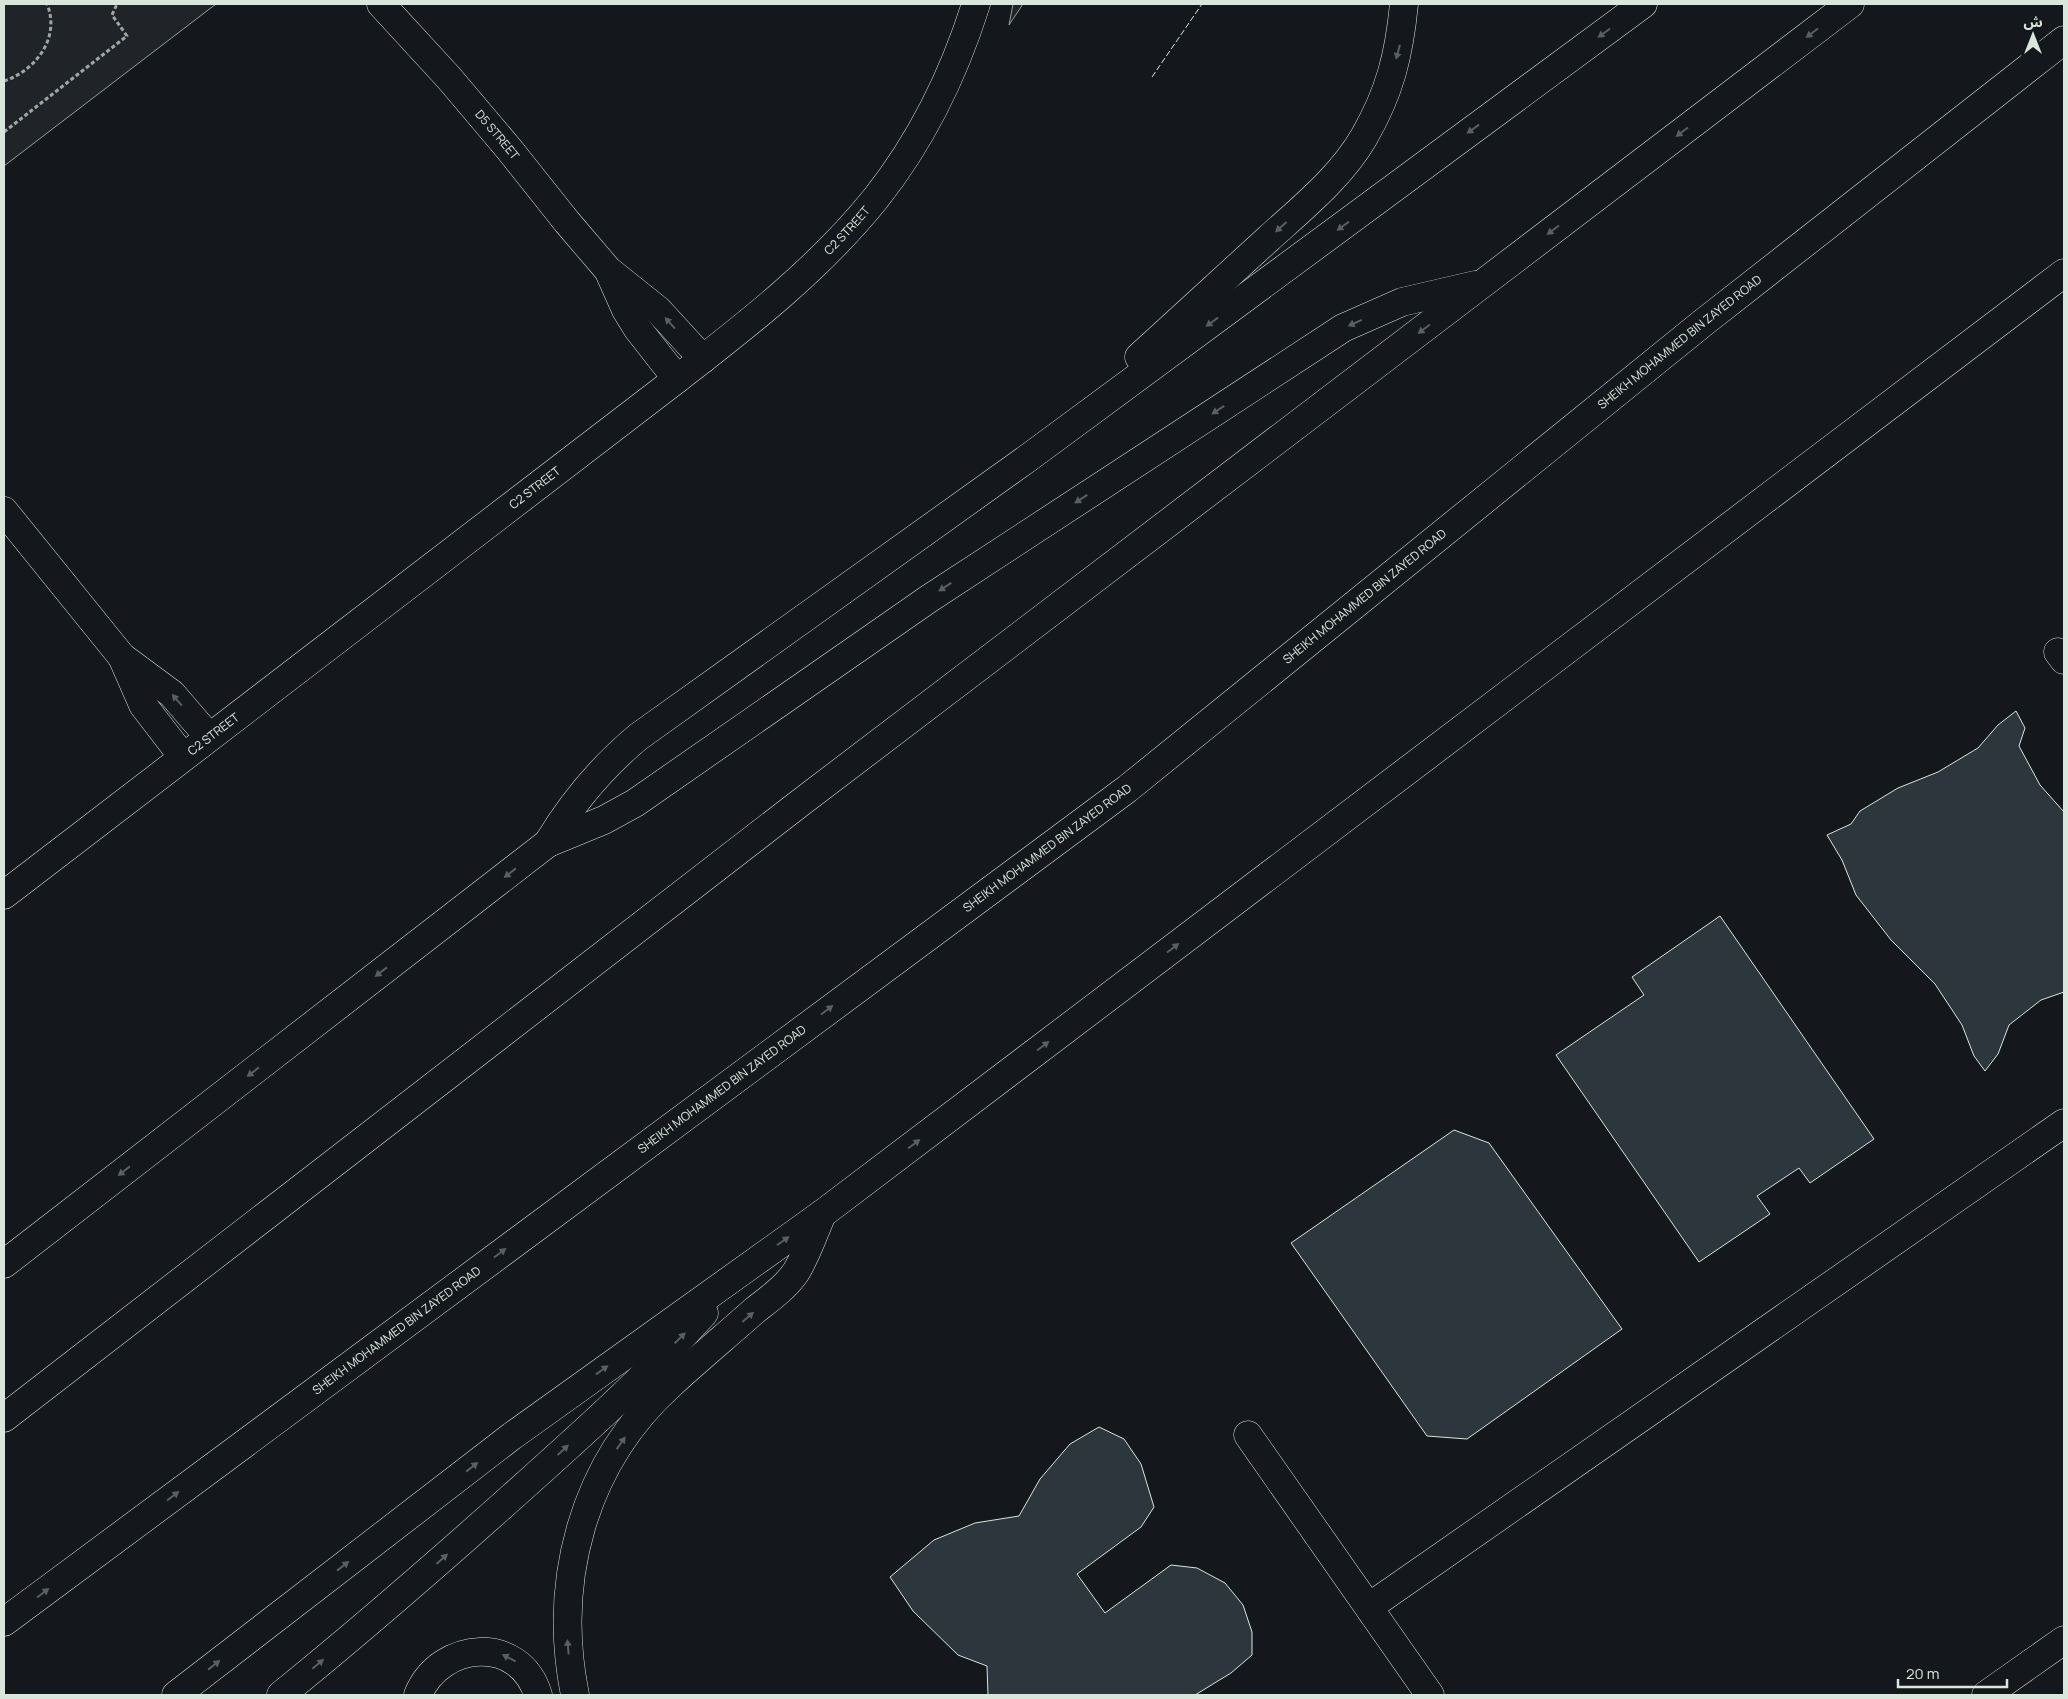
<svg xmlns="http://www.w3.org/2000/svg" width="2068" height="1699" font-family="Manrope,'Noto Sans Arabic',sans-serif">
  <rect width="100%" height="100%" fill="#14181c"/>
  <path fill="#202428" stroke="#939e99" d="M 4,4 L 216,4 L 4,166 Z
    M 1013,4 L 1023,4 L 1009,25 Z"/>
  <path fill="#2c363c" stroke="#d8e6dc" d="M 2016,711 L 2025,728 L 2019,746 L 2040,785 L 2064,812 L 2064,992 L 2041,1000 L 2009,1025 L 1998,1054 L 1985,1071 L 1974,1056 L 1962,1025 L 1935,984 L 1891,940 L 1856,895 L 1842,860 L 1827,835 L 1851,824 L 1860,811 L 1898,788 L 1938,772 L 1978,748 L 1998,725 Z
    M 1720,916 L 1874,1139 L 1810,1183 L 1799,1168 L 1757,1196 L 1770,1214 L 1699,1262 L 1556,1055 L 1644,995 L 1632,977 Z
    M 1454,1130 L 1489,1143 L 1622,1329 L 1467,1439 L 1427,1436 L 1291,1243 Z
    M 1099,1427 L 1124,1439 L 1141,1464 L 1154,1507 L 1141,1527 L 1077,1574 L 1105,1613 L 1171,1565 L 1197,1568 L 1225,1583 L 1243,1605 L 1252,1632 L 1252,1655 L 1231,1673 L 1195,1695 L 988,1695 L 987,1666 L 958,1655 L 913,1611 L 890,1577 L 934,1540 L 975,1523 L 1019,1516 L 1040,1479 L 1070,1444 Z"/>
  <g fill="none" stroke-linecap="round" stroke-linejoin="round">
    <g stroke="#d8e6dc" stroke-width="29">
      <g id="minor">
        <path id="s1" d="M 381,4 L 449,78 L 509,149 L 567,222 L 608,270 L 658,310 L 703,359"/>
        <path d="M 610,274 L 626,310 L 637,328 L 677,379"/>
        <path d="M 4,511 L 122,657 L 143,705 L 183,757"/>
        <path d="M 2058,652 L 2064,660"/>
        <path d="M 122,657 L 172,694 L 209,737"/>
        <path id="s2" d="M 4,895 L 677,379 C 747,325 820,268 876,198 C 922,140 954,74 976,4"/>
        <path d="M 1248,1435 L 1430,1695"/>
        <path d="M 1369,1607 L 2064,1123"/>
        <path d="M 1986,1695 L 2064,1640"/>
      </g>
    </g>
    <g stroke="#d8e6dc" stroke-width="29">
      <path id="tertiary" d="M 418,1695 C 440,1641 520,1634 538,1695
        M 575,1695 C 552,1581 583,1463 671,1384 C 698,1359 727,1335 754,1311 C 769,1299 785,1288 796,1272 C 807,1254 814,1233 822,1214"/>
    </g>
    <g stroke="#d8e6dc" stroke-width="29">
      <g id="motorway">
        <path d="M 1139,357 C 1182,318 1225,278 1268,239 C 1301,209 1341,177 1364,137 C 1390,92 1399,55 1404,4"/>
        <path d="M 548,843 C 573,801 601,768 638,737 L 1028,458 L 1643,4"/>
        <path d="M 4,1264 L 548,843 L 604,820 L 635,803 L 930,598 L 1343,328 L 1402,302 L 1475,285"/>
        <path d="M 4,1418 L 800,803 L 1850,4"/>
        <path id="s3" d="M 4,1622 L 1127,789 L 1704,322 L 2064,40"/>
        <path d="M 176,1695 L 512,1436 L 822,1214 L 2064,273"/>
        <path d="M 281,1695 C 360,1631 437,1564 513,1496 C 579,1437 645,1378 704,1313"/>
      </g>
    </g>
    <path stroke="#9da8a2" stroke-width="3" stroke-dasharray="4 2.5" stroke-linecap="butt" d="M 4,81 C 35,71 61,38 47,4
      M 4,132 L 127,36 L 112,15 L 117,4"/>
    <use href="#minor" stroke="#14181c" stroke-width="28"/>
    <use href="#tertiary" stroke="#14181c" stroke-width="28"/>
    <use href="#motorway" stroke="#14181c" stroke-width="28"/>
    <path stroke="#d8e6dc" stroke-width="1" stroke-dasharray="6 2.5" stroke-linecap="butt" d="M 1152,77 L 1202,4"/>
  </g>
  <defs><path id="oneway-solid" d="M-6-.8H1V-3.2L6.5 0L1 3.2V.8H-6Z" transform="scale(1.25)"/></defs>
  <g fill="#59605f">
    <use href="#oneway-solid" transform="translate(1604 33) rotate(144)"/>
    <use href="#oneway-solid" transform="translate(1812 33) rotate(143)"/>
    <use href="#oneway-solid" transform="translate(1398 52) rotate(105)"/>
    <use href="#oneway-solid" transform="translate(1473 129) rotate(144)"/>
    <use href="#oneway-solid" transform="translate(1682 132) rotate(143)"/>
    <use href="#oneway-solid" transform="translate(1343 226) rotate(144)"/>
    <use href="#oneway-solid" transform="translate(1281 227) rotate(138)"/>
    <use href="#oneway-solid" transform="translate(1553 230) rotate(143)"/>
    <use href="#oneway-solid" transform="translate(1212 322) rotate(144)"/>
    <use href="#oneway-solid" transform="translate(670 323) rotate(-132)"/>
    <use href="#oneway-solid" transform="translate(1355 323) rotate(156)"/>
    <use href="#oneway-solid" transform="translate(1424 329) rotate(143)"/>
    <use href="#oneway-solid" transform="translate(1218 410) rotate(147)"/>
    <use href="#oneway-solid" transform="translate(1081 499) rotate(147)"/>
    <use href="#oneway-solid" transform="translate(945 587) rotate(147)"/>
    <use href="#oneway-solid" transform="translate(177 700) rotate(-131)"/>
    <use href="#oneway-solid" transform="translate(510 873) rotate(142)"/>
    <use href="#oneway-solid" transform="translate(1173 948) rotate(-37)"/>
    <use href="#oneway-solid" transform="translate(381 972) rotate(142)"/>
    <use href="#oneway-solid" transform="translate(827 1010) rotate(-37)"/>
    <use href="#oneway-solid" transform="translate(1043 1046) rotate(-37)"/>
    <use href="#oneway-solid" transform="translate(253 1072) rotate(142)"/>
    <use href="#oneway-solid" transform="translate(914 1144) rotate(-37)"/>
    <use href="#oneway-solid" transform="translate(124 1171) rotate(142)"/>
    <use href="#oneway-solid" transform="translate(783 1241) rotate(-35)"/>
    <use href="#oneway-solid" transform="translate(500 1253) rotate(-37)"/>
    <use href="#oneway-solid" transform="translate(748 1317) rotate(-41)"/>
    <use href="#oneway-solid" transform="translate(680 1338) rotate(-45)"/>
    <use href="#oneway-solid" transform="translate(602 1370) rotate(-36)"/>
    <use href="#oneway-solid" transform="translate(621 1443) rotate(-55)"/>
    <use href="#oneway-solid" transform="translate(563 1450) rotate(-43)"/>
    <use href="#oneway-solid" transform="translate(472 1467) rotate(-38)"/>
    <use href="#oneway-solid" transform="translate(173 1496) rotate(-37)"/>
    <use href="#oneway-solid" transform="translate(442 1559) rotate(-42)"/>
    <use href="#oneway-solid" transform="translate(343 1566) rotate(-38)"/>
    <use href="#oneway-solid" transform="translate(43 1593) rotate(-37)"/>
    <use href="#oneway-solid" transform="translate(568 1647) rotate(-95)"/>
    <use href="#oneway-solid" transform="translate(509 1658) rotate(-153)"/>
    <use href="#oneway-solid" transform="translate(318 1664) rotate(-40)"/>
    <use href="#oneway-solid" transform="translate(214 1665) rotate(-38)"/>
  </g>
  <g text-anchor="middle" stroke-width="4" stroke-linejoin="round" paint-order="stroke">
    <g font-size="12" fill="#d8e6dc" stroke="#14181c">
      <text dy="4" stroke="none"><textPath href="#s1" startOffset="175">D5 STREET</textPath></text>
      <text dy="4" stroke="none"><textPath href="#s2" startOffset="1074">C2 STREET</textPath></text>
      <text dy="4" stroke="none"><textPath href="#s3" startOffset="2109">SHEIKH MOHAMMED BIN ZAYED ROAD</textPath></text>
      <text dy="4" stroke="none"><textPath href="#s2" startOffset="669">C2 STREET</textPath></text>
      <text dy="4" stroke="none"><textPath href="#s3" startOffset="1704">SHEIKH MOHAMMED BIN ZAYED ROAD</textPath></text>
      <text dy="4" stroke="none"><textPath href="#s2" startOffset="264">C2 STREET</textPath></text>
      <text dy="4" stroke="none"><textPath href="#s3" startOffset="1299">SHEIKH MOHAMMED BIN ZAYED ROAD</textPath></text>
      <text dy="4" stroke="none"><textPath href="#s3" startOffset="894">SHEIKH MOHAMMED BIN ZAYED ROAD</textPath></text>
      <text dy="4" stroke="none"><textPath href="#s3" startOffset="489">SHEIKH MOHAMMED BIN ZAYED ROAD</textPath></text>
    </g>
  </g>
  <rect width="2068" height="1699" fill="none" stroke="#d8e6dc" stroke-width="10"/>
  <g transform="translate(2033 35)" stroke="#14181c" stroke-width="4" paint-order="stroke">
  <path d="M0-4L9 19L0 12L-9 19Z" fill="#d8e6dc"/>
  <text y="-8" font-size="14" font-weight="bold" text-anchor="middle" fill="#d8e6dc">ش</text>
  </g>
  <path d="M1898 1679v8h109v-8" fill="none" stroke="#d8e6dc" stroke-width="2.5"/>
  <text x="1906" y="1679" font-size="15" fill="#d8e6dc" stroke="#14181c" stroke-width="4" paint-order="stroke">20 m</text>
</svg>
